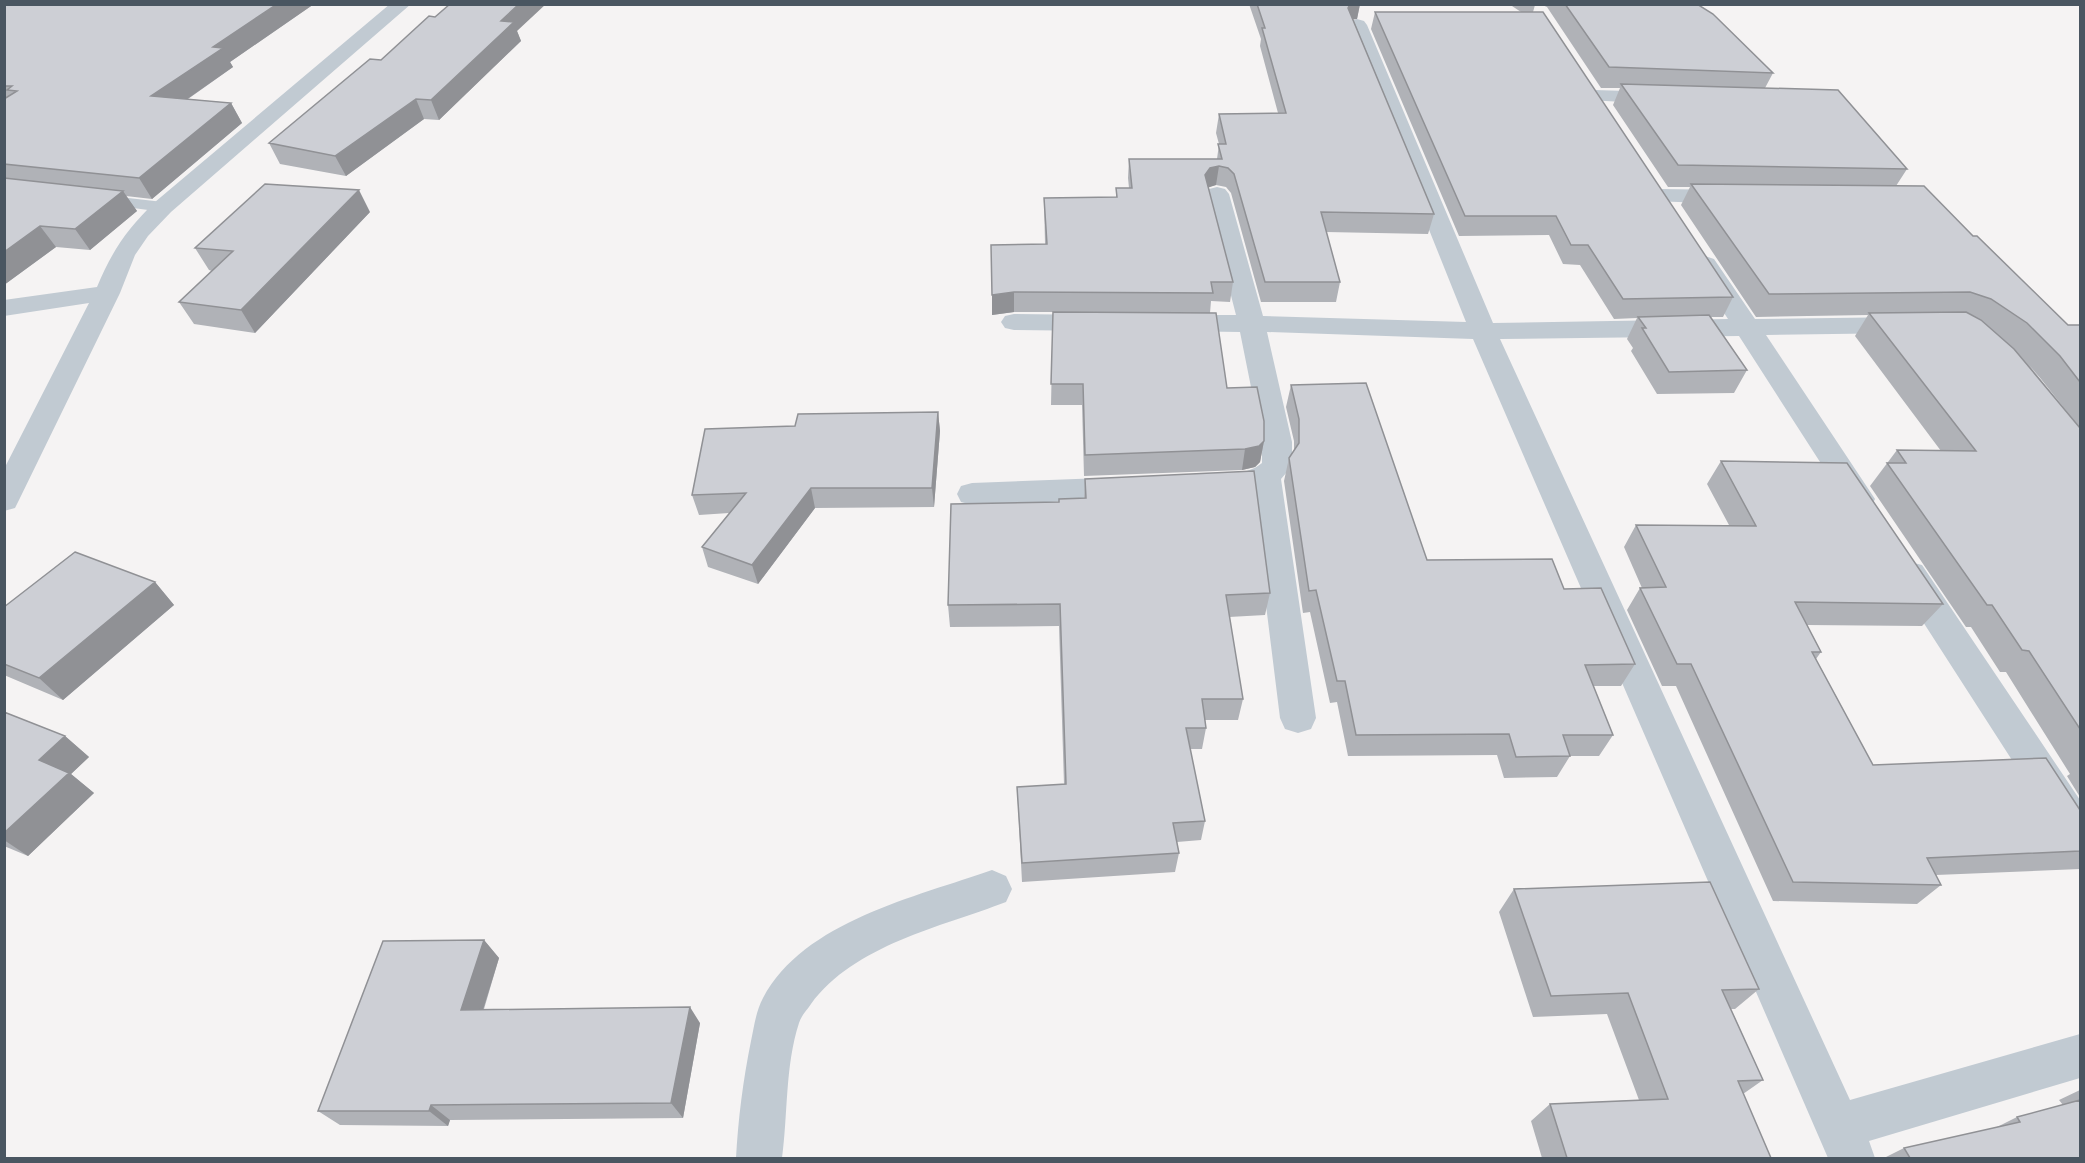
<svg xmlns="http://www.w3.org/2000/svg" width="2085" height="1163" font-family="'Titillium Web',sans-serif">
  <rect width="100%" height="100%" fill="#f5f3f3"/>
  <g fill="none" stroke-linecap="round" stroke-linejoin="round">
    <path fill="#c1cad2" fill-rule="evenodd" d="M 102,195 L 163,202 L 171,207 L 163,212 L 96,203 L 94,200 Z"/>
    <path fill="#c1cad2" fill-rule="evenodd" d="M 390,4 L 411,4 L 171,212 L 148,236 L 135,255 L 120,293 L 19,500 L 15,508 L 4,511 L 4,469 L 89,303 L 4,316 L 4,300 L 97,287 C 112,251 127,229 155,202 Z
      M 1357,19 L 1364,21 L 1367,25 L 1493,323 L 1728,319 L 1692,264 L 1696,259 L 1705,256 L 1714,259 L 1755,319 L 1906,317 L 1915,319 L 1919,325 L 1915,331 L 1906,333 L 1766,335 L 1875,499 L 1871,507 L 1860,510 L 1849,507 L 1739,336 L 1500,339 L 1850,1100 L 2080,1034 L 2080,1078 L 1869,1141 L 1875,1158 L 1828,1158 L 1473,339 L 1267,332 L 1292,442 L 1292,466 L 1281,479 L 1316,718 L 1311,729 L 1298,733 L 1285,729 L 1280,718 L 1252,492 L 1211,496 L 1200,493 L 1196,485 L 1200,477 C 1222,471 1244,478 1262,463 L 1262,442 L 1240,332 L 1172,331 L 1163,329 L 1159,323 L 1163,317 L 1172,315 L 1236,315 L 1205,194 L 1209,189 L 1217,187 L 1225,189 L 1229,194 L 1263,316 L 1466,322 L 1347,25 L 1350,21 Z
      M 1594,90 L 1661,92 L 1668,94 L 1671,98 L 1668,102 L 1661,104 L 1587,100 L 1584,96 L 1587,92 Z
      M 1660,189 L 1731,190 L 1739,192 L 1743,197 L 1739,202 L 1731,204 L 1652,201 L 1648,196 L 1652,191 Z
      M 1014,314 L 1096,315 L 1105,317 L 1109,323 L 1105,329 L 1096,331 L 1014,330 L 1005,328 L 1001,322 L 1005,316 Z
      M 1129,477 L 1140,480 L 1144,488 L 1140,496 L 1129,499 L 972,505 L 961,502 L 957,494 L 961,486 L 972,483 Z
      M 1910,562 L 1922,565 L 2080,800 L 2080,849 L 2066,844 L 1898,583 L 1894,574 L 1898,565 Z
      M 992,870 L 1006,876 L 1012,889 L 1006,902 C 941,927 854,945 811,1004 C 807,1010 801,1016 799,1023 C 785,1066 788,1114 782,1158 L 736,1158 C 738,1120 743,1080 751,1041 C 754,1027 756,1011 763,998 C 804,921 916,897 992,870 Z"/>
  </g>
  <path fill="#b0b2b7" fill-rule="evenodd" d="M 4,4 L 314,4 L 230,62 L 233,67 L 188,99 L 231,103 L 242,123 L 152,199 L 126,196 L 137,211 L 90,250 L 56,247 L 4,285 Z
    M 1249,4 L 1360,4 L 1357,19 L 1353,19 L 1434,214 L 1428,234 L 1326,232 L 1340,282 L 1336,302 L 1261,302 L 1231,193 L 1226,187 L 1216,185 L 1208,187 L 1233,282 L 1230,302 L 1211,301 L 1210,313 L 1096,312 L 1227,388 L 1264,441 L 1260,462 L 1255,467 L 1242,470 L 1084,476 L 1082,405 L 1051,405 L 1053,312 L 1014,312 L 992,315 L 1045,244 L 1044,198 L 1116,197 L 1116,188 L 1129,188 L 1128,178 L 1129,159 L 1217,159 L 1219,144 L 1216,133 L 1219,114 L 1278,113 L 1260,46 L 1261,39 Z
    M 1509,4 L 1536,4 L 1535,5 L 1533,12 L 1733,297 L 1723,317 L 1711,317 L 1747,370 L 1734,393 L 1657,394 L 1631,351 L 1633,348 L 1627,339 L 1637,318 L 1614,319 L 1580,265 L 1563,264 L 1549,235 L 1459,236 L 1371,29 L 1375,12 L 1521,12 Z
    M 1540,4 L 1697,4 L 1773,73 L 1765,88 L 1907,169 L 1896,186 L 1973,236 L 2068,325 L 2080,325 L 2080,797 L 2067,776 L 2070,774 L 2006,672 L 2000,672 L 1971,627 L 1966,627 L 1870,486 L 1897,450 L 1941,451 L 1855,336 L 1868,315 L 1756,317 L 1681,205 L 1690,187 L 1668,187 L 1613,105 L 1620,88 L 1601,88 L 1547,7 ZM 2029,365 L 2041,379 L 2068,413 Z
    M 517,31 L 521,41 L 439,120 L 424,119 L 346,176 L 280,164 L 269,143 L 381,60 Z
    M 370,212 L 255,333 L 194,324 L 179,302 L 212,271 L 209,270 L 195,248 Z
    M 1291,385 L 1427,560 L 1564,589 L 1635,664 L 1621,686 L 1593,686 L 1613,735 L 1599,756 L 1570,756 L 1557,777 L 1504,778 L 1497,755 L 1348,756 L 1337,702 L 1330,703 L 1310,612 L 1303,613 L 1284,481 L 1289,458 L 1294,451 L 1294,441 L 1286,407 Z
    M 938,412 L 940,431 L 934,507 L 815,508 L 758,584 L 708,567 L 702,547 L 729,513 L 699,515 L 692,495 L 795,426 Z
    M 1721,461 L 1943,604 L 1922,626 L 1807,625 L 1821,652 L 1816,659 L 1873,765 L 2080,810 L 2080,869 L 1936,875 L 1941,885 L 1917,904 L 1773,901 L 1676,686 L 1662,686 L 1627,610 L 1640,588 L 1642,588 L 1624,547 L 1636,525 L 1729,525 L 1707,484 Z
    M 1085,479 L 1270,593 L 1265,615 L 1229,617 L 1243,699 L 1238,720 L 1205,720 L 1206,728 L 1202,749 L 1190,749 L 1205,821 L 1201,840 L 1177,842 L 1179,853 L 1175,872 L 1022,882 L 1017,787 L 1064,784 L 1059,626 L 950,627 L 948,605 L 1059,502 L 1084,498 Z
    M 155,582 L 174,605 L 63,700 L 4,675 L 4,607 Z
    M 4,712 L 65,736 L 89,757 L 71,774 L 94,793 L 28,856 L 4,846 Z
    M 1514,889 L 1759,989 L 1735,1009 L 1731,1009 L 1763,1080 L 1743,1094 L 1771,1158 L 1542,1158 L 1531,1121 L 1550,1104 L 1639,1100 L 1607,1014 L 1533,1017 L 1499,912 Z
    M 484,940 L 499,958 L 484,1009 L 700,1023 L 683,1118 L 450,1120 L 448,1126 L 340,1125 L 318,1111 Z
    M 2080,1090 L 2080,1158 L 1884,1158 L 1904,1148 L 1995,1128 L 2017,1117 L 2063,1105 L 2059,1100 Z"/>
  <path fill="#909195" d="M 277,4 L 314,4 L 230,62 L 233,67 L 163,116 L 151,96 L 213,47 Z
    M 519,4 L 546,4 L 517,31 L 521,41 L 439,120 L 431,100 L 501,21 Z
    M 1350,4 L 1360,4 L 1357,19 L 1348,20 L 1348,8 Z
    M 416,99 L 424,119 L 346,176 L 335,156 Z
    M 231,103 L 242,123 L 152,199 L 139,178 Z
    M 1219,166 L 1216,185 L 1207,188 L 1205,175 L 1210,168 Z
    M 359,190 L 370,212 L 255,333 L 241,310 Z
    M 123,191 L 137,211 L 90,250 L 75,229 Z
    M 40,226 L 56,247 L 4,285 L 4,252 Z
    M 1014,292 L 1014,312 L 992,315 L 992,295 Z
    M 938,412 L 940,431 L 934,507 L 932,488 Z
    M 1264,441 L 1260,462 L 1255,467 L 1242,470 L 1245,449 Z
    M 811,488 L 815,508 L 758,584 L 752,565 Z
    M 155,582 L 174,605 L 63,700 L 39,678 Z
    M 65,736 L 89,757 L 71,774 L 94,793 L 28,856 L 4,840 L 4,833 L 39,760 Z
    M 484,940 L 499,958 L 478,1026 L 461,1010 Z
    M 690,1007 L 700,1023 L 683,1118 L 671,1103 Z
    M 431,1105 L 450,1120 L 448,1126 L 429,1111 Z"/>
  <path fill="#cdcfd5" stroke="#909195" stroke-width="1.5" d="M 4,4 L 277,4 L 213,47 L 223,48 L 151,96 L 231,103 L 139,178 L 4,164 L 4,99 L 17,91 L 7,90 L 12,86 L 4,86 Z
    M 450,4 L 519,4 L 501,21 L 514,22 L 431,100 L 416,99 L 335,156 L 269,143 L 370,59 L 381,60 L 429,16 L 435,17 Z
    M 1257,4 L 1350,4 L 1348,8 L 1434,214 L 1321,212 L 1340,282 L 1265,282 L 1234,174 L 1228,168 L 1219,166 L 1210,168 L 1205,175 L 1233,282 L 1211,282 L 1213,293 L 1014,292 L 992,295 L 991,245 L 1047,244 L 1044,198 L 1117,197 L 1116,188 L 1132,188 L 1129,159 L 1222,159 L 1218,144 L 1226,144 L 1219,114 L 1286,113 L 1262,28 L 1265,28 Z
    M 1565,4 L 1697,4 L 1713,14 L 1773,73 L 1609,67 Z
    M 1375,12 L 1543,12 L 1733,297 L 1623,299 L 1588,245 L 1571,245 L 1556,216 L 1465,216 Z
    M 1621,84 L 1838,90 L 1907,169 L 1678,165 Z
    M 4,178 L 123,191 L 75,229 L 40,226 L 4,252 Z
    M 265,184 L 359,190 L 241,310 L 179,302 L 233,251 L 195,248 Z
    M 1691,184 L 1924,186 L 1973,236 L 1977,236 L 2068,325 L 2080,325 L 2080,382 L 2060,356 L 2027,323 L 1991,299 L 1970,292 L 1769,294 Z
    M 1053,312 L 1216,313 L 1227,388 L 1257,387 L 1264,421 L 1264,441 L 1259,446 L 1245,449 L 1085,455 L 1083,384 L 1051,384 Z
    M 1966,312 L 1981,320 L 2014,349 L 2080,428 L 2080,729 L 2029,651 L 2022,650 L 1992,605 L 1987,605 L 1887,463 L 1906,463 L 1897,450 L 1976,451 L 1869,313 Z
    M 1709,315 L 1747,370 L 1669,372 L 1642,328 L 1646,328 L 1638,317 Z
    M 1366,383 L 1427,560 L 1552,559 L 1564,589 L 1601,588 L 1635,664 L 1585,665 L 1613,735 L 1563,735 L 1570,756 L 1516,757 L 1509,734 L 1356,735 L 1345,681 L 1337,681 L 1316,590 L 1309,591 L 1289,458 L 1299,443 L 1299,419 L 1291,385 Z
    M 938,412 L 932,488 L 811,488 L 752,565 L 702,547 L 746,493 L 692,495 L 705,429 L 795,426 L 798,414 Z
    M 1721,461 L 1847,463 L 1943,604 L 1795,602 L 1821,652 L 1812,652 L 1873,765 L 2046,758 L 2080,810 L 2080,851 L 1927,858 L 1941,885 L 1793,882 L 1691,664 L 1677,664 L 1640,588 L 1666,587 L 1636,525 L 1756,526 Z
    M 1254,471 L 1270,593 L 1226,595 L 1243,699 L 1202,699 L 1206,728 L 1186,728 L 1205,821 L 1173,823 L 1179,853 L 1022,863 L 1017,787 L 1066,784 L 1060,604 L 948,605 L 951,504 L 1059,502 L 1059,499 L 1086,498 L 1085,479 Z
    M 75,552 L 155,582 L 39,678 L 4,664 L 4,607 Z
    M 4,712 L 65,736 L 39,760 L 69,773 L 4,833 Z
    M 1710,882 L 1759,989 L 1722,990 L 1763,1080 L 1738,1081 L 1771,1158 L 1567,1158 L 1550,1104 L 1668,1099 L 1628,993 L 1551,996 L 1514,889 Z
    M 484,940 L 461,1010 L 690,1007 L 671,1103 L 431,1105 L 429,1111 L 318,1111 L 383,941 Z
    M 2080,1100 L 2080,1158 L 1910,1158 L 1904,1148 L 2020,1122 L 2017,1117 Z"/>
  <rect width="2085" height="1163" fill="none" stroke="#4a5661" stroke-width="12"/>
</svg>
